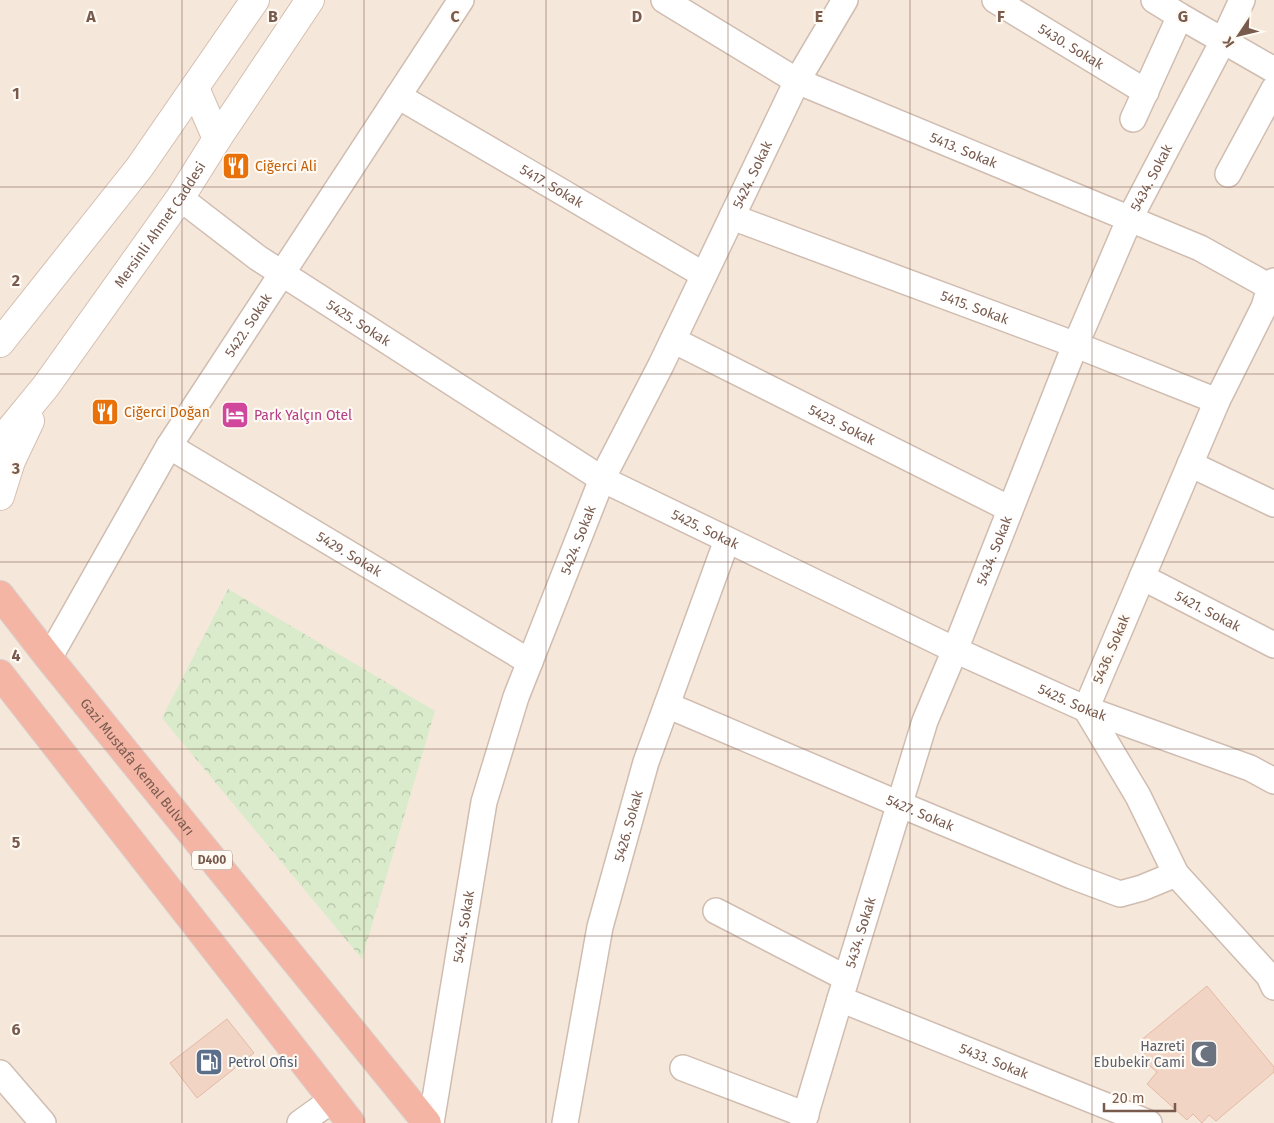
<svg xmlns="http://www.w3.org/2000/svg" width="1274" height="1123" font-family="'Fira Sans',sans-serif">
  <defs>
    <pattern id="park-crowns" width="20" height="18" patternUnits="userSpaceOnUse" patternTransform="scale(1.25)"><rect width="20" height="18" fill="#d9ebca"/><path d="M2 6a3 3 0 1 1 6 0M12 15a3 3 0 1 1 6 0" fill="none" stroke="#b5c1a6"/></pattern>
  </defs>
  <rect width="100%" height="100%" fill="#fdf5ec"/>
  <path fill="#f5e7da" d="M 0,0 L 1274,0 L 1274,1123 L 0,1123 Z"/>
  <path fill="url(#park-crowns)" d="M 228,589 L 435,711 L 362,959 L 162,718 Z"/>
  <path fill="#f2d4c4" stroke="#e5b9a4" d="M 1207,986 L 1274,1067 L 1274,1072 L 1216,1121 L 1209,1115 L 1202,1123 L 1193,1114 L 1187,1120 L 1147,1084 L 1157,1072 L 1141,1058 L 1149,1049 L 1140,1041 Z
    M 227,1019 L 254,1053 L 197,1098 L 170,1063 Z"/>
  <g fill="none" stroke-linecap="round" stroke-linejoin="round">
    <g stroke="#d0bdb1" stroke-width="28">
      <g id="street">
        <path id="s1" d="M 664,0 L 797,81 L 1200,248 L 1270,287"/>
        <path id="s2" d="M 995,0 L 1146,92"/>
        <path d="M 1154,0 L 1180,16 L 1274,70"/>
        <path id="s3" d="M 398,96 L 704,275"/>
        <path d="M 1133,119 L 1180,16"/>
        <path d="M 1228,174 L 1274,89"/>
        <path id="s4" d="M 180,198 L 258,258 L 602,479 L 955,650 L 1086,709 L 1250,768 L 1274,781"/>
        <path id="s5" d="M 732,217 L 1076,345 L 1217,401"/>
        <path d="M 1274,281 L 1270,287 L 1264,307 L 1217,401 L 1086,709 L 1138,796 L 1176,874 L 1269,976 L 1274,987"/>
        <path id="s6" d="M 673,340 L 1010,509"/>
        <path id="s7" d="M 169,446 L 530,662"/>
        <path d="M 1190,464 L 1274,504"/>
        <path id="s8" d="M 1142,577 L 1274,645"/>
        <path id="s9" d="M 49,658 L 169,446 L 461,0"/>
        <path id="s10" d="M 667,705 L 899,804 L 1072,876 L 1120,894 L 1142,888 L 1176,874"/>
        <path d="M 716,911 L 846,978"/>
        <path id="s11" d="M 840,999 L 1149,1123"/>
        <path d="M 683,1068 L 806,1115"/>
        <path d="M 0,1073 L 43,1123"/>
        <path d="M 300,1123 L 332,1100"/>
        <path id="s12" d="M 431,1123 L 484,802 L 516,697 L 602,479 L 661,365 L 797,81 L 845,0"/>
        <path id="s13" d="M 565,1123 L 600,927 L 646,762 L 727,540"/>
        <path id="s14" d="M 803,1123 L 840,999 L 925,721 L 955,650 L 1070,358 L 1130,218 L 1223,41 L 1242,0"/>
      </g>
    </g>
    <g stroke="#d5bfb1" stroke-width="30">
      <g id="secondary">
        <path d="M 195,88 L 217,139"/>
        <path d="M 0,343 L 139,168 L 255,0"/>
        <path id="s15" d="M 0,442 L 46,386 L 180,198 L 217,139 L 310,0"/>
        <path d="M 0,496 L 11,461 L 30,421"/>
      </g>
    </g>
    <g stroke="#d9d1cd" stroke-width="30">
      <g id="highway">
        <path id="s16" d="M 0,595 L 49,658 L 427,1123"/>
        <path d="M 0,674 L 351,1123"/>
      </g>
    </g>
    <use href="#street" stroke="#fff" stroke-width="25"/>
    <use href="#secondary" stroke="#fff" stroke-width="28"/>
    <use href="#highway" stroke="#f5b5a5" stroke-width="28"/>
  </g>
  <path fill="none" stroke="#795b4e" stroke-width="1" stroke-opacity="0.55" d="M 182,0 L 182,1123M 364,0 L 364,1123M 546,0 L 546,1123M 728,0 L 728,1123M 910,0 L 910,1123M 1092,0 L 1092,1123M 0,187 L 1274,187M 0,374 L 1274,374M 0,562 L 1274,562M 0,749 L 1274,749M 0,936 L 1274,936"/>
  <defs>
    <g id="restaurant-square" transform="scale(1.4375)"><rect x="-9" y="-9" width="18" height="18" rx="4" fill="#e8710a" stroke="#fffaf3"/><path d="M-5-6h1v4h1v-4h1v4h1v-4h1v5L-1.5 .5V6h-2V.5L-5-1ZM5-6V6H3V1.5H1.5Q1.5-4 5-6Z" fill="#fff"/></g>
    <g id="hotel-square" transform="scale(1.4375)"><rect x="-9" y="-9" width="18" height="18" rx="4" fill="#d1479c" stroke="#fffaf3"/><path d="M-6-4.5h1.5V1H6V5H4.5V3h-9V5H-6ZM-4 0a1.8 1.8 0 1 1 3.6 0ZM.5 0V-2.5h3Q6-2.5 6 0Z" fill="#fff"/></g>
    <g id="mosque-square" transform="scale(1.4375)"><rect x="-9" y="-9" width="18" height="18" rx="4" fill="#6b7280" stroke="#fffaf3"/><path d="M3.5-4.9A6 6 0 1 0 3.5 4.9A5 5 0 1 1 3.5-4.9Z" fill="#fff"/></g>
    <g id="fuel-square" transform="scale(1.4375)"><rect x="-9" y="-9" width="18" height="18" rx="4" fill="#5c6f8a" stroke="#fffaf3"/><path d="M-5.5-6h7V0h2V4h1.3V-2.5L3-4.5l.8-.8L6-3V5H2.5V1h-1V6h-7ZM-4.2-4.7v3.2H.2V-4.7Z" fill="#fff"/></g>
  </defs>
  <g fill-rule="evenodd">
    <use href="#restaurant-square" x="236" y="166"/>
    <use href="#restaurant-square" x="105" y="412"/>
    <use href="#hotel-square" x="235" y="415"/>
    <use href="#mosque-square" x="1204" y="1054"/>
    <use href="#fuel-square" x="209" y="1062"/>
  </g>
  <g text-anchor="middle" stroke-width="4.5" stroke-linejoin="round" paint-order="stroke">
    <rect fill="#fffaf3" stroke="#a18b80" stroke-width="1" x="192" y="850.5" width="40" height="19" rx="4"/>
    <g font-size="12" font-weight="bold" fill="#795b4e">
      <text x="212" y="864">D400</text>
    </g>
    <g font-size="14" fill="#795b4e" stroke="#fffaf3">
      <text dy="5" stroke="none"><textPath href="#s2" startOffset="89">5430. Sokak</textPath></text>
      <text dy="5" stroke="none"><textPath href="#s1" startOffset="336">5413. Sokak</textPath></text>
      <text dy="5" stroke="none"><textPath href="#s12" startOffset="1009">5424. Sokak</textPath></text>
      <text dy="5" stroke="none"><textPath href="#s14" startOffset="1009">5434. Sokak</textPath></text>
      <text dy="5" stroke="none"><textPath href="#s3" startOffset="178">5417. Sokak</textPath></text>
      <text dy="5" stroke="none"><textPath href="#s15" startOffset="270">Mersinli Ahmet Caddesi</textPath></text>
      <text dy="5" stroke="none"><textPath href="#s5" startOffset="259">5415. Sokak</textPath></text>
      <text dy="5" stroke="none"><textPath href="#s4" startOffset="218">5425. Sokak</textPath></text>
      <text dy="5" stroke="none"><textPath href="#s9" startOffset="388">5422. Sokak</textPath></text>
      <text dy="5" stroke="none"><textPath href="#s6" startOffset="189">5423. Sokak</textPath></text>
      <text dy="5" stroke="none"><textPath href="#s4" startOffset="622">5425. Sokak</textPath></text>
      <text dy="5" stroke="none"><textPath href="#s12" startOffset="604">5424. Sokak</textPath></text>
      <text dy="5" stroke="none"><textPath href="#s14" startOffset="604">5434. Sokak</textPath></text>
      <text dy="5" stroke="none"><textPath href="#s7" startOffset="210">5429. Sokak</textPath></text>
      <text dy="5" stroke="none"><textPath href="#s8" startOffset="74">5421. Sokak</textPath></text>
      <text transform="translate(1111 649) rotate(-67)" y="5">5436. Sokak</text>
      <text dy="5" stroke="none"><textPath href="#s4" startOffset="1028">5425. Sokak</textPath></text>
      <text dy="5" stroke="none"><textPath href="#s16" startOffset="220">Gazi Mustafa Kemal Bulvarı</textPath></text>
      <text dy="5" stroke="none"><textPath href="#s10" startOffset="275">5427. Sokak</textPath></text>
      <text dy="5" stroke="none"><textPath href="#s13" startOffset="304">5426. Sokak</textPath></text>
      <text dy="5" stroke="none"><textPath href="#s12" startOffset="199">5424. Sokak</textPath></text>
      <text dy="5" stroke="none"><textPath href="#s14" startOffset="199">5434. Sokak</textPath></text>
      <text dy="5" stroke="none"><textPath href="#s11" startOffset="166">5433. Sokak</textPath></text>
    </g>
    <g font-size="14" fill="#c56008" stroke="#fffaf3" text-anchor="start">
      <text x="255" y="171">Ciğerci Ali</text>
      <text x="124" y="417">Ciğerci Doğan</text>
    </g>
    <g font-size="14" fill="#b23c85" stroke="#fffaf3" text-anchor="start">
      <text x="254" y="420">Park Yalçın Otel</text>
    </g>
    <g font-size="14" fill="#5b616d" stroke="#fffaf3" text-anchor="end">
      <text x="1185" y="1051">Hazreti<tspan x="1185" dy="16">Ebubekir Cami</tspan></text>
    </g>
    <g font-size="14" fill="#4e5e75" stroke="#fffaf3" text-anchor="start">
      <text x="228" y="1067">Petrol Ofisi</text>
    </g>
  </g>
  <g font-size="16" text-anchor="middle" font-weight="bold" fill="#795b4e" stroke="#fffaf3" stroke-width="4.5" stroke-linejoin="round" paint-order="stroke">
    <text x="91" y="22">A</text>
    <text x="273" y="22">B</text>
    <text x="455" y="22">C</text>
    <text x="637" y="22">D</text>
    <text x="819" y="22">E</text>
    <text x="1001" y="22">F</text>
    <text x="1183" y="22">G</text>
    <text x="16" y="99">1</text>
    <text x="16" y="286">2</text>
    <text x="16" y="474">3</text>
    <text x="16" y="661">4</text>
    <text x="16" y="848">5</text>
    <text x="16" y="1035">6</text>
  </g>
  <g transform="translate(1239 35) rotate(235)" stroke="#fffaf3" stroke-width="4" paint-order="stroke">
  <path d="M0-4L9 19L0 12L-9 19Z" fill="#795b4e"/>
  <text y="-8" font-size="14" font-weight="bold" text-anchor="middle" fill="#795b4e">K</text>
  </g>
  <path d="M1104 1103v8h71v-8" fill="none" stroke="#795b4e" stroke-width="2.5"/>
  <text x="1112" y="1103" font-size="15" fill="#795b4e" stroke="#fffaf3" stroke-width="4" paint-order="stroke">20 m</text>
</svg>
